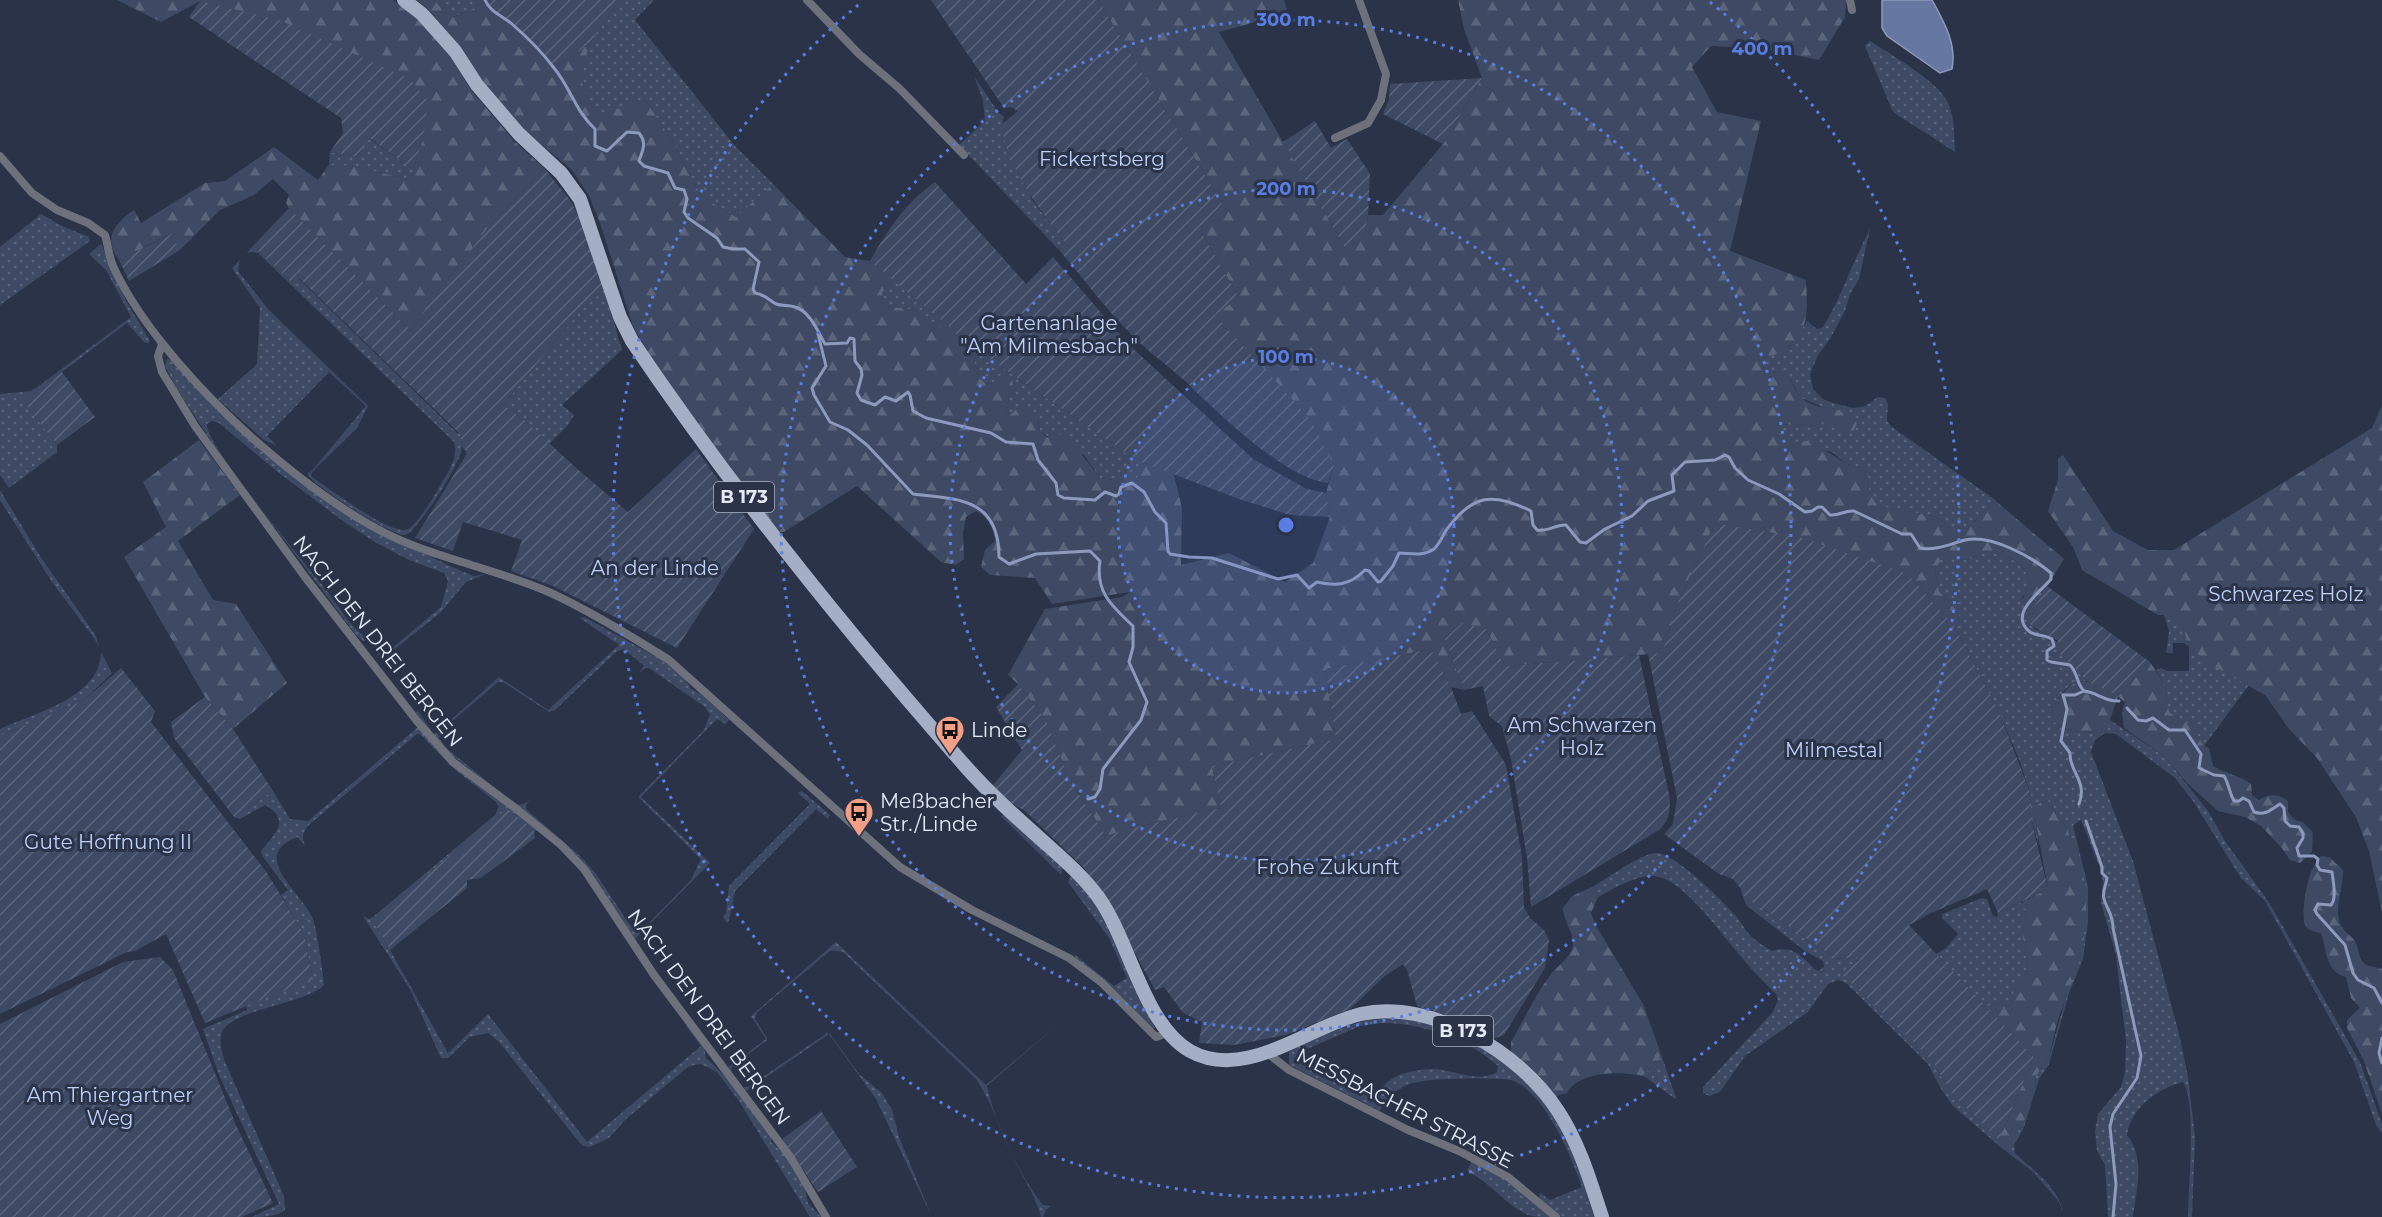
<svg xmlns="http://www.w3.org/2000/svg" width="2382" height="1217" font-family="Montserrat,sans-serif">
  <defs>
    <pattern id="grass-dots" width="8" height="8" patternUnits="userSpaceOnUse" patternTransform="scale(1.5)"><rect width="8" height="8" fill="#3e4a64"/><path d="M2 2h.1M6 6h.1" fill="none" stroke="#5a647b" stroke-width="1.8" stroke-linecap="round"/></pattern>
    <pattern id="forest-firs" width="22" height="20" patternUnits="userSpaceOnUse" patternTransform="scale(1.5)"><rect width="22" height="20" fill="#3e4a64"/><path d="M5 1l3.5 6h-7zM16 11l3.5 6h-7z" fill="#5a647b"/></pattern>
    <pattern id="garden-furrows" width="10" height="10" patternUnits="userSpaceOnUse" patternTransform="scale(1.5)"><rect width="10" height="10" fill="#3e4a64"/><path d="M-1 1l2-2M0 10L10 0M9 11l2-2" fill="none" stroke="#5a647b"/></pattern>
  </defs>
  <rect width="100%" height="100%" fill="#2a3348"/>
  <path fill="url(#grass-dots)" fill-rule="evenodd" d="M 433,0 L 473,0 L 473,9 L 453,17 Z
    M 620,0 L 654,0 L 635,20 L 735,146 L 773,184 L 736,217 L 701,196 L 672,140 L 645,100 L 602,115 L 593,108 L 580,81 L 589,44 Z
    M 1870,41 C 1890,54 1937,81 1947,101 C 1955,116 1954,136 1955,152 L 1893,112 L 1865,46 Z
    M 974,76 L 998,112 L 1004,117 L 1002,124 L 1032,200 L 1065,243 L 1059,250 L 959,145 L 985,121 L 983,100 Z
    M 368,138 L 413,169 L 413,175 L 409,179 L 346,165 L 329,165 L 330,152 L 357,157 Z
    M 41,214 L 62,226 L 89,237 L 90,241 L 0,305 L 0,247 Z
    M 1870,229 L 1859,279 L 1850,294 L 1845,311 L 1830,339 L 1818,355 L 1810,374 L 1813,389 L 1823,399 L 1833,403 L 1854,408 L 1865,406 L 1878,397 L 1885,398 L 1888,404 L 1887,421 L 1892,427 L 1994,499 L 1997,502 L 1994,502 L 1966,530 L 1952,530 L 1937,517 L 1877,506 L 1869,493 L 1868,475 L 1861,467 L 1846,464 L 1832,452 L 1782,439 L 1774,429 L 1780,424 L 1805,426 L 1829,424 L 1825,408 L 1801,398 L 1786,372 L 1767,373 L 1762,365 L 1770,356 L 1790,346 L 1807,321 L 1817,329 L 1823,327 C 1842,296 1853,261 1870,229 Z
    M 101,244 L 126,301 L 150,341 L 148,343 L 144,342 L 127,323 L 62,372 L 31,391 L 24,402 L 57,445 L 57,452 L 9,488 L 0,475 L 0,394 L 32,391 L 131,317 L 106,270 L 89,254 Z
    M 253,246 L 292,283 L 298,278 L 457,433 L 460,434 C 461,439 462,447 461,452 C 456,470 423,521 409,533 C 405,535 405,536 400,534 C 384,530 318,489 308,475 L 308,472 L 310,473 L 366,406 L 329,372 L 267,436 L 277,446 L 264,440 L 218,399 L 257,364 L 260,308 L 232,268 L 240,260 L 238,271 L 269,310 L 368,406 L 357,428 L 317,467 L 311,474 L 312,477 C 329,488 392,537 408,529 C 417,524 433,498 439,488 C 447,473 459,459 454,442 L 258,253 L 252,252 L 247,253 Z
    M 893,279 L 977,350 L 1127,454 L 1144,463 L 1137,480 L 1114,480 L 1100,478 L 1084,455 L 1040,432 L 1039,422 L 1013,413 L 1009,416 L 1005,411 L 1013,385 L 998,377 L 994,383 L 986,384 L 979,378 L 974,359 L 915,310 L 885,306 L 882,293 Z
    M 604,290 L 622,350 L 562,405 L 574,415 L 568,425 L 549,444 L 522,418 L 503,405 L 581,310 Z
    M 167,359 L 172,360 L 240,430 L 374,530 L 461,571 L 474,576 L 486,574 L 466,582 L 441,612 L 385,657 L 391,649 L 441,607 L 448,581 L 444,573 L 409,560 L 373,541 L 340,519 L 274,469 L 219,423 L 212,421 L 207,424 C 204,444 306,564 324,587 C 334,599 341,612 351,624 C 360,634 372,642 383,650 L 381,655 L 378,655 L 368,641 L 363,641 L 356,635 L 221,456 L 175,386 L 165,366 Z
    M 0,490 L 40,556 L 96,636 L 99,647 L 94,638 L 52,582 L 0,500 Z
    M 1987,551 C 2010,558 2022,559 2031,583 L 2022,598 L 2034,629 C 2063,638 2067,658 2086,681 C 2067,681 2063,693 2052,707 L 2055,723 C 2070,733 2082,733 2100,732 L 2110,720 L 2165,757 L 2208,811 L 2225,841 L 2270,904 L 2360,1062 L 2382,1124 L 2382,1133 L 2376,1125 L 2354,1062 L 2265,901 L 2241,878 L 2193,801 L 2175,778 L 2116,734 L 2105,733 L 2095,740 L 2091,752 L 2133,861 L 2179,1034 L 2188,1077 L 2195,1137 L 2192,1217 L 2188,1217 C 2188,1189 2197,1102 2183,1082 C 2159,1088 2131,1107 2127,1135 C 2146,1159 2136,1190 2133,1217 L 2108,1217 L 2105,1165 L 2097,1151 L 2095,1131 L 2098,1114 L 2121,1087 L 2125,1072 L 2126,1041 L 2116,955 L 2101,903 L 2103,881 L 2100,868 L 2081,820 L 2073,825 L 2088,887 L 2088,922 L 2083,959 L 2069,993 L 2049,1064 L 2039,1079 L 2023,1130 L 2014,1145 L 2015,1153 C 2033,1171 2058,1186 2063,1212 L 2059,1202 L 2033,1172 L 1998,1145 L 1952,1105 L 1940,1087 L 1928,1064 L 1846,983 L 1838,980 L 1828,984 L 1808,1012 L 1745,1056 L 1720,1092 L 1709,1096 L 1703,1093 L 1703,1087 L 1772,1013 L 1778,1001 L 1776,994 C 1760,979 1746,963 1732,946 C 1716,927 1681,878 1654,876 C 1635,875 1615,888 1598,897 L 1594,886 C 1611,876 1637,856 1655,853 C 1672,850 1724,902 1736,916 C 1742,923 1746,932 1753,938 C 1759,943 1765,947 1772,951 C 1795,944 1801,958 1818,971 L 1824,967 L 1823,961 L 1805,951 L 1747,906 L 1742,895 L 1837,959 L 1857,957 L 1859,961 L 1841,973 L 1931,1059 L 1952,1094 L 1999,1140 L 1999,1145 L 2035,1088 L 2036,1076 L 2049,1058 L 2066,997 L 2079,855 L 2064,824 L 2045,797 L 2035,818 L 2039,846 L 2031,818 L 2031,795 L 2019,759 L 2000,714 L 1955,627 L 1960,624 L 1959,613 L 1939,591 L 1935,571 L 1942,556 L 1967,560 Z
    M 2164,615 L 2169,615 L 2183,627 L 2189,647 L 2249,685 L 2204,746 L 2192,726 L 2169,712 L 2165,685 L 2156,670 L 2161,668 L 2167,671 L 2189,671 L 2189,647 L 2184,643 L 2173,643 L 2173,653 L 2166,653 L 2169,631 Z
    M 584,617 L 653,655 L 681,672 L 691,689 L 702,695 L 729,720 L 725,724 L 717,719 L 641,797 L 710,863 L 635,939 L 585,866 L 511,801 C 519,806 522,806 530,800 L 526,805 L 526,809 L 580,856 L 596,874 L 630,925 L 639,930 L 645,927 L 691,880 L 701,859 L 639,798 L 640,795 L 704,730 L 710,714 L 705,707 L 649,668 L 645,668 L 639,673 L 644,666 L 624,649 L 617,651 L 555,710 L 549,712 L 503,682 L 498,682 L 442,730 L 439,738 L 445,747 L 505,796 L 448,752 L 394,686 L 415,712 L 418,711 L 434,735 L 499,677 L 548,710 L 619,645 L 580,618 Z
    M 101,652 L 112,673 L 84,700 L 0,736 L 0,729 C 35,713 101,697 101,652 Z
    M 418,727 L 538,831 L 534,831 L 507,809 L 373,920 L 448,1053 L 488,1014 L 587,1142 L 701,1046 L 686,1026 L 688,1026 L 704,1047 L 706,1058 L 733,1084 L 771,1137 L 771,1142 L 782,1152 L 804,1184 L 808,1203 L 821,1217 L 810,1217 L 739,1101 L 717,1072 L 701,1064 L 689,1066 L 625,1120 L 609,1138 L 590,1147 L 583,1146 L 575,1137 L 499,1042 L 488,1033 L 470,1037 L 448,1058 L 441,1058 L 410,989 L 363,916 L 369,919 L 373,917 L 495,815 L 499,807 L 496,802 L 453,768 L 420,734 L 417,734 L 310,824 C 303,831 301,836 305,845 L 297,837 C 249,856 300,891 312,917 C 317,927 323,973 324,985 C 305,1005 226,1009 221,1035 C 219,1044 223,1054 225,1062 L 284,1196 L 285,1210 C 276,1217 264,1217 252,1217 L 279,1204 L 219,1075 L 203,1029 L 247,1010 L 246,1006 L 313,978 L 304,934 L 281,895 L 288,890 L 263,857 L 261,851 C 276,833 291,820 265,805 L 240,819 L 234,817 L 273,791 L 290,819 L 308,821 Z
    M 802,791 L 830,815 L 828,819 L 816,809 L 735,891 L 729,920 L 727,923 L 723,917 L 726,913 L 729,886 L 810,804 L 798,793 Z
    M 1006,814 L 1063,867 L 1061,875 L 1001,816 Z
    M 1072,873 L 1100,910 L 1155,1028 L 1153,1029 L 1074,958 L 1075,955 L 1114,986 L 1127,978 L 1109,938 L 1068,882 Z
    M 1982,898 L 1987,899 L 1993,916 L 1997,917 L 1998,913 L 2022,902 L 2026,913 L 2022,934 L 2028,965 L 2025,978 L 2014,991 L 2010,1007 L 1996,1002 L 1986,1007 L 1936,954 L 1946,948 L 1958,934 L 1942,918 L 1942,914 Z
    M 836,942 L 986,1085 L 1055,1027 L 987,1086 C 994,1121 1020,1177 1043,1205 L 1051,1206 L 1046,1210 L 1043,1217 L 1041,1217 C 1036,1197 1024,1179 1015,1161 C 1002,1134 993,1104 976,1079 L 843,952 L 831,950 L 757,1012 L 755,1019 L 767,1038 L 767,1040 L 731,1068 L 732,1072 L 727,1068 L 766,1039 L 751,1016 Z
    M 1384,1017 C 1453,1019 1526,1066 1560,1127 C 1576,1155 1585,1186 1594,1217 L 1561,1217 L 1539,1198 L 1540,1193 L 1550,1200 L 1582,1187 C 1570,1154 1547,1097 1514,1081 C 1506,1077 1443,1079 1431,1080 C 1423,1081 1408,1083 1401,1088 C 1390,1094 1384,1101 1380,1111 L 1289,1065 L 1289,1051 C 1320,1037 1350,1022 1384,1017 ZM 1381,1023 C 1418,1022 1470,1039 1498,1066 L 1497,1072 C 1479,1084 1452,1069 1432,1069 C 1422,1069 1407,1072 1399,1075 C 1380,1083 1382,1099 1358,1091 L 1297,1056 L 1298,1053 L 1360,1026 Z
    M 827,1033 L 830,1034 L 859,1074 L 882,1093 L 892,1110 L 899,1137 L 932,1217 L 876,1099 L 829,1034 L 746,1091 L 744,1087 L 748,1087 Z
    M 1661,1054 L 1676,1098 L 1675,1099 L 1647,1078 L 1642,1076 L 1656,1064 Z
    M 1472,1161 L 1506,1179 L 1550,1217 C 1544,1217 1536,1217 1531,1216 C 1508,1208 1492,1183 1467,1171 Z"/>
  <path fill="url(#forest-firs)" d="M 117,0 L 393,0 L 416,17 L 449,55 L 472,91 L 514,141 L 544,168 L 490,225 L 429,303 L 411,331 L 289,208 L 286,203 L 289,195 L 273,179 L 254,195 L 220,210 L 180,250 L 170,234 L 119,260 C 103,238 114,224 134,210 L 141,223 L 205,183 L 225,181 L 274,147 L 318,180 L 329,165 L 346,165 L 409,179 L 413,175 L 413,169 L 423,139 L 200,1 L 161,22 Z
    M 416,0 L 433,0 L 454,17 L 473,9 L 473,0 L 487,0 L 492,9 L 514,25 L 555,67 L 589,44 L 581,81 L 593,108 L 602,114 L 645,100 L 672,140 L 701,196 L 736,217 L 773,184 L 845,257 L 870,261 L 893,279 L 882,293 L 885,306 L 915,310 L 957,338 L 974,359 L 979,378 L 986,384 L 993,383 L 998,376 L 1004,375 L 1012,379 L 1013,385 L 1005,411 L 1009,416 L 1020,406 C 1034,411 1039,418 1040,432 L 1047,437 L 1059,434 L 1073,443 L 1100,478 L 1114,480 L 1136,480 L 1144,463 L 1173,472 L 1182,508 L 1181,565 L 1229,553 L 1285,582 L 1313,563 L 1330,517 L 1326,493 L 1334,466 L 1312,421 L 1214,315 L 1239,298 L 1201,231 L 1222,203 L 1098,0 L 1284,0 L 1288,13 L 1219,32 L 1345,248 L 1364,238 L 1368,215 L 1383,215 L 1443,144 L 1482,78 L 1464,29 L 1458,0 L 1846,0 L 1845,17 L 1819,60 L 1765,49 L 1711,46 L 1692,67 L 1717,112 L 1761,121 L 1730,251 L 1806,280 C 1807,305 1811,328 1789,346 C 1779,354 1771,354 1762,366 L 1767,373 L 1786,372 C 1791,379 1795,391 1801,397 C 1814,411 1845,407 1859,420 L 1854,430 L 1845,433 L 1829,424 L 1805,426 L 1781,424 L 1774,429 C 1784,442 1794,444 1810,440 L 1846,464 L 1861,467 L 1868,475 L 1869,493 L 1877,505 L 1937,517 L 1952,530 L 1966,530 L 1994,502 L 1997,502 L 2064,559 L 2026,620 C 2020,602 2021,599 2031,583 C 2022,559 2010,558 1987,551 L 1967,560 L 1942,557 L 1935,571 L 1939,591 L 1959,613 L 1960,624 L 1955,627 L 1908,574 L 1715,523 L 1678,602 L 1662,653 L 1505,666 L 1486,629 L 1445,639 L 1464,690 L 1451,687 L 1431,649 L 1325,669 L 1336,739 L 1212,766 L 1221,808 L 1131,828 L 1106,836 L 1070,781 L 1046,720 L 1018,684 L 1008,675 L 1045,609 L 1122,597 L 1130,592 L 1052,604 L 1035,578 L 990,575 L 981,567 L 985,550 L 995,541 C 993,527 989,518 976,511 L 966,517 L 963,533 L 964,559 L 956,565 L 941,562 L 857,486 L 784,532 L 778,532 L 650,361 L 632,323 L 600,223 L 589,196 L 572,170 L 524,130 L 484,83 L 459,46 L 428,9 Z
    M 2382,405 L 2382,912 L 2369,851 L 2356,817 L 2317,758 L 2290,730 L 2265,695 L 2208,663 L 2189,647 L 2183,627 L 2169,615 L 2158,615 L 2082,570 L 2073,547 L 2048,511 L 2058,480 L 2058,459 L 2063,455 L 2113,531 L 2148,550 L 2174,550 L 2372,428 Z
    M 199,440 L 240,495 L 178,541 L 213,600 L 236,604 L 287,683 L 233,729 L 205,697 L 124,557 L 166,527 L 143,482 Z
    M 2150,662 L 2165,685 L 2169,712 L 2192,726 L 2204,746 L 2209,748 L 2213,766 C 2226,774 2239,775 2251,784 L 2252,795 L 2259,800 C 2269,793 2279,794 2288,801 L 2288,812 L 2295,820 L 2303,822 L 2313,833 L 2312,852 L 2300,863 L 2290,860 L 2281,847 L 2261,826 L 2245,817 L 2218,811 L 2187,783 L 2165,757 L 2124,728 L 2122,712 L 2125,703 L 2118,696 L 2110,720 L 2100,732 C 2083,733 2070,733 2055,723 L 2052,707 C 2079,671 2080,678 2118,696 Z
    M 2045,797 L 2064,824 L 2079,855 L 2086,887 L 2086,922 L 2081,958 L 2057,1022 L 2049,1058 L 2036,1076 L 2035,1088 L 2023,1124 L 2007,1148 L 1998,1145 L 1999,1140 L 2034,1057 L 1986,1007 L 1996,1002 L 2010,1007 L 2014,991 L 2025,978 L 2028,965 L 2022,934 L 2026,913 L 2022,902 L 2048,889 L 2035,818 L 2037,806 Z
    M 2321,856 L 2329,857 L 2343,870 C 2344,886 2334,907 2340,923 C 2343,931 2350,935 2355,941 C 2359,948 2358,958 2364,963 C 2369,968 2376,966 2382,969 L 2382,1114 L 2364,1061 L 2347,1028 L 2347,1020 L 2360,1008 L 2351,998 L 2346,977 C 2325,971 2327,951 2321,933 C 2316,932 2311,931 2307,928 C 2299,920 2307,878 2313,868 C 2315,864 2318,860 2321,856 Z
    M 1594,886 L 1598,897 L 1591,913 L 1596,926 L 1643,1004 L 1661,1054 L 1656,1064 L 1642,1076 C 1621,1071 1579,1071 1567,1093 L 1557,1096 L 1552,1094 L 1515,1058 L 1511,1052 L 1511,1042 C 1524,1020 1536,993 1552,973 C 1559,965 1573,955 1573,943 C 1573,931 1564,923 1563,908 L 1572,896 Z"/>
  <path fill="url(#garden-furrows)" d="M 487,0 L 620,0 L 589,44 L 555,67 L 514,25 L 492,9 Z
    M 931,0 L 1098,0 L 1222,203 L 1201,231 L 1239,298 L 1215,315 L 1312,421 L 1334,466 L 1328,483 C 1284,478 1217,412 1185,381 C 1174,371 1162,362 1150,352 C 1116,323 1088,284 1059,250 L 1065,243 C 1041,212 1004,164 1002,124 L 1018,111 L 1011,107 L 1004,108 Z
    M 200,1 L 279,20 L 410,79 L 428,101 L 423,139 L 413,169 L 369,138 L 357,157 L 330,152 L 343,133 L 341,118 L 189,17 Z
    M 1482,78 L 1443,144 L 1383,114 L 1389,99 L 1390,84 Z
    M 1315,121 L 1331,148 L 1347,139 L 1370,174 L 1368,215 L 1364,238 L 1345,248 L 1283,142 Z
    M 544,168 L 570,200 L 589,236 L 604,290 L 581,310 L 503,405 L 522,418 L 575,467 L 628,512 L 696,449 L 754,529 L 677,648 L 553,586 L 511,571 L 522,540 L 463,522 L 453,551 L 415,538 L 466,455 L 466,451 L 461,446 L 460,434 L 299,278 L 292,283 L 253,246 L 289,208 L 411,331 L 429,303 L 490,225 Z
    M 935,182 L 1026,284 L 1053,257 L 1129,345 L 1253,459 L 1307,489 L 1326,493 L 1330,517 L 1290,515 L 1239,499 L 1144,463 L 1127,454 L 977,350 L 870,261 C 887,231 906,202 935,182 Z
    M 171,234 L 180,250 L 129,281 L 119,260 Z
    M 62,372 L 95,417 L 57,445 L 24,402 L 31,391 Z
    M 1715,523 L 1803,538 L 1908,574 L 1955,627 L 2000,714 L 2031,795 L 2031,818 L 2048,889 L 1998,913 L 1987,889 L 1929,914 L 1909,925 L 2034,1057 L 1999,1140 L 1952,1094 L 1931,1059 L 1840,973 L 1859,961 L 1857,957 L 1837,959 L 1742,895 L 1741,889 L 1733,879 L 1719,874 L 1664,834 L 1673,824 L 1677,798 L 1648,654 L 1662,653 L 1678,602 Z
    M 2047,586 L 2150,662 L 2118,696 L 2086,681 L 2070,662 L 2063,658 L 2057,649 L 2058,641 C 2047,633 2035,630 2026,620 Z
    M 1462,623 L 1486,629 L 1505,666 L 1639,655 L 1670,799 C 1670,814 1669,820 1659,830 L 1531,907 L 1527,858 L 1511,759 L 1502,726 L 1489,716 L 1483,686 L 1464,690 L 1445,639 Z
    M 1431,649 L 1451,687 L 1461,714 L 1472,711 L 1506,765 L 1522,857 L 1524,907 L 1530,918 L 1544,930 L 1549,940 L 1545,968 L 1504,1035 L 1489,1040 L 1417,1006 L 1407,970 L 1403,964 L 1385,976 L 1350,1009 L 1286,1035 L 1234,1045 L 1199,1043 L 1202,1022 L 1183,1013 L 1164,987 L 1155,990 L 1110,907 L 1084,868 L 1025,811 L 989,790 L 1022,750 L 996,707 L 1018,684 L 1046,720 L 1070,781 L 1106,836 L 1131,828 L 1221,808 L 1212,766 L 1336,739 L 1325,669 Z
    M 121,668 L 155,711 L 151,722 L 267,873 L 304,934 L 313,979 L 205,1023 L 166,934 L 135,951 L 127,952 L 0,1014 L 0,736 L 84,700 Z
    M 205,697 L 233,729 L 273,791 L 234,817 L 174,738 L 171,722 Z
    M 507,808 L 534,831 L 535,838 L 481,878 L 467,880 L 467,888 L 390,950 L 373,920 Z
    M 160,957 L 173,970 L 236,1125 L 273,1203 L 242,1217 L 0,1217 L 0,1024 L 123,962 Z
    M 821,1111 L 857,1167 L 818,1192 L 782,1139 Z"/>
  <path fill="#6678a2" stroke="#8c9abc" stroke-width="1.5" d="M 1882,0 L 1932,0 C 1944,22 1957,44 1952,69 L 1940,73 L 1887,36 L 1882,28 Z"/>
  <g fill="none" stroke-linecap="round" stroke-linejoin="round">
    <path stroke="#8c9abc" stroke-width="3" d="M 485,0 C 490,12 503,16 512,24 C 527,37 542,52 554,68 C 570,87 576,112 595,129 L 595,146 L 607,151 L 627,132 L 639,133 C 647,143 643,149 639,161 L 644,166 L 668,173 L 675,188 L 684,190 L 687,199 L 684,212 L 688,218 L 717,238 L 723,247 L 733,249 L 745,249 L 759,262 L 753,289 L 755,293 C 764,294 769,300 776,304 C 782,306 789,305 795,307 C 810,311 818,332 825,344 L 847,343 L 850,338 L 854,339 L 855,361 L 861,369 L 862,375 L 857,393 L 861,400 L 875,405 L 885,397 L 896,401 L 908,392 L 910,395 L 913,411 L 926,418 L 991,433 L 1006,442 L 1033,444 L 1038,460 L 1056,483 L 1058,495 L 1064,498 L 1095,500 L 1105,492 L 1116,496 L 1119,494 L 1121,487 L 1132,483 L 1144,492 L 1155,512 L 1166,523 L 1168,551 L 1170,554 L 1189,557 L 1212,558 L 1278,579 L 1297,575 L 1309,588 L 1317,582 C 1336,586 1349,586 1365,570 L 1369,571 L 1378,582 L 1381,581 L 1393,566 L 1399,553 C 1411,553 1422,557 1434,549 C 1439,545 1443,535 1447,529 C 1473,494 1493,492 1531,511 L 1533,525 L 1537,530 C 1548,532 1556,524 1566,525 L 1580,542 L 1586,543 L 1605,529 L 1632,516 L 1648,501 L 1674,491 L 1672,475 L 1685,462 L 1715,460 L 1725,455 L 1729,457 L 1735,468 L 1748,480 L 1779,494 L 1805,512 L 1812,511 L 1818,507 L 1822,507 L 1830,515 C 1839,516 1845,510 1854,511 L 1902,534 L 1911,534 L 1920,548 C 1935,551 1950,544 1965,540 C 1991,534 2032,557 2051,573 L 2051,579 C 2041,592 2007,614 2030,632 C 2036,636 2046,635 2052,639 L 2054,646 L 2047,651 L 2047,660 L 2051,662 L 2070,665 C 2078,673 2076,683 2084,691 C 2097,692 2104,702 2119,701
      M 818,334 L 826,366 L 812,388 L 814,395 L 830,422 L 848,430 L 867,445 L 913,494 C 960,499 999,499 999,557 L 1009,564 L 1036,554 L 1090,551 L 1100,561 C 1095,592 1112,606 1133,626 L 1133,647 L 1129,662 L 1147,702 L 1141,720 L 1103,769 L 1100,789 L 1095,797 L 1088,799
      M 2127,708 L 2138,720 L 2146,721 L 2153,718 L 2169,730 L 2185,730 L 2201,754 L 2199,768 L 2214,775 L 2224,776 C 2229,784 2229,792 2234,801 L 2239,801 L 2243,798 L 2249,801 L 2254,812 C 2264,816 2271,810 2280,804 L 2284,808 L 2285,821 L 2290,826 L 2299,827 L 2303,833 L 2303,838 L 2297,848 L 2299,856 L 2314,856 L 2318,859 L 2317,865 L 2320,870 L 2332,872 C 2333,881 2337,898 2331,905 L 2318,904 L 2315,910 L 2317,914 L 2345,945 L 2353,973 L 2358,980 L 2374,988 L 2382,1003
      M 2079,804 C 2088,781 2069,772 2070,753 L 2061,741 L 2067,709 L 2063,695 L 2075,695 L 2084,691
      M 2086,821 L 2102,867 L 2102,873 L 2107,878 C 2106,886 2102,891 2104,899 C 2107,910 2113,914 2113,928 L 2141,1056 L 2137,1078 L 2113,1114 L 2110,1127 L 2116,1184 L 2113,1217
      M 2382,1038 L 2379,1053 L 2382,1063"/>
    <path stroke="#6c717c" stroke-width="8" d="M 807,0 L 859,54 L 900,89 L 964,155
      M 1850,0 L 1852,10
      M 1335,138 L 1368,123 L 1381,100 L 1386,74 L 1359,0
      M 0,156 L 32,193 L 57,210 L 88,223 L 105,235 C 108,245 109,257 113,266 C 157,362 291,485 385,533 C 437,559 497,569 551,593 C 592,612 631,636 669,660 L 900,867 L 972,910 L 1069,958 L 1101,982 L 1156,1037 L 1168,1033
      M 162,344 L 158,356 L 162,372 L 195,426 L 305,577 L 417,721 L 453,762 L 514,807 L 561,845 L 584,869 L 654,975 L 791,1158 L 826,1217
      M 1266,1052 L 1289,1070 L 1408,1130 L 1459,1151 L 1508,1177 L 1556,1217"/>
    <path stroke="#a4aec4" stroke-width="14" d="M 404,0 L 422,14 L 455,51 L 477,85 L 519,134 L 561,173 L 580,199 L 620,317 L 632,341 C 733,491 847,632 966,767 C 990,794 1017,818 1044,842 C 1063,859 1084,877 1099,898 C 1130,942 1144,1025 1190,1051 C 1245,1082 1309,1026 1361,1014 C 1431,998 1521,1053 1558,1111 C 1579,1143 1590,1180 1602,1217"/>
  </g>
  <circle cx="1286" cy="525" r="168" fill="#597de2" fill-opacity=".12"/>
  <g fill="none" stroke="#597de2" stroke-width="3" stroke-dasharray="3 6">
    <circle cx="1286" cy="525" r="168"/>
    <circle cx="1286" cy="525" r="336"/>
    <circle cx="1286" cy="525" r="505"/>
    <path d="M1710 2A673 673 0 1 1 862 2"/>
  </g>
  <defs>
    <g id="bus-pin" transform="scale(1.5)"><path d="M0 17L-7.5 6A9.5 9.5 0 1 1 7.5 6Z" fill="#f39f85" stroke="#2a3348"/><path d="M-5-6H5V4H4V6H2V4H-2V6H-4V4H-5ZM-3.5-4V0h7V-4ZM-3.5 1.2v1.5H-2V1.2ZM2 1.2v1.5H3.5V1.2Z" fill="#111"/></g>
  </defs>
  <g fill-rule="evenodd">
    <use href="#bus-pin" x="950" y="730"/>
    <use href="#bus-pin" x="859" y="812"/>
  </g>
  <g text-anchor="middle" stroke-width="6" stroke-linejoin="round" paint-order="stroke">
    <g fill="#2a3348" stroke="#acb4c3" stroke-width="1.5">
      <rect x="714" y="482" width="60" height="30" rx="4.5"/>
      <rect x="1433" y="1016" width="60" height="30" rx="4.5"/>
    </g>
    <g font-size="18" font-weight="bold" fill="#e4ebf8">
      <text x="744" y="503">B 173</text>
      <text x="1463" y="1037">B 173</text>
    </g>
    <g font-size="20" fill="#bfd1f9" stroke="#2a3348">
      <text x="1102" y="166">Fickertsberg</text>
      <text x="1049" y="330">Gartenanlage<tspan x="1049" dy="23">"Am Milmesbach"</tspan></text>
      <text x="655" y="575">An der Linde</text>
      <text x="2286" y="601">Schwarzes Holz</text>
      <text x="1582" y="732">Am Schwarzen<tspan x="1582" dy="23">Holz</tspan></text>
      <text x="1834" y="757">Milmestal</text>
      <text x="108" y="849">Gute Hoffnung II</text>
      <text x="1328" y="874">Frohe Zukunft</text>
      <text x="110" y="1102">Am Thiergartner<tspan x="110" dy="23">Weg</tspan></text>
    </g>
    <g font-size="20" fill="#e4ebf8" stroke="#2a3348">
      <text transform="translate(378 641) rotate(52)" y="7">NACH DEN DREI BERGEN</text>
      <text transform="translate(709 1017) rotate(54)" y="7">NACH DEN DREI BERGEN</text>
      <text transform="translate(1405 1108) rotate(27)" y="7">MESSBACHER STRASSE</text>
    </g>
    <g font-size="20" fill="#e4ebf8" stroke="#2a3348" text-anchor="start">
      <text x="971" y="737">Linde</text>
      <text x="880" y="808">Meßbacher<tspan x="880" dy="23">Str./Linde</tspan></text>
    </g>
  </g>
  <circle cx="1286" cy="525" r="9" fill="#597de2" stroke="#2a3348" stroke-width="3"/>
  <g font-size="18" text-anchor="middle" font-weight="bold" fill="#597de2" stroke="#2a3348" stroke-width="6" stroke-linejoin="round" paint-order="stroke">
    <text x="1286" y="26">300 m</text>
    <text x="1762" y="55">400 m</text>
    <text x="1286" y="195">200 m</text>
    <text x="1286" y="363">100 m</text>
  </g>
</svg>
